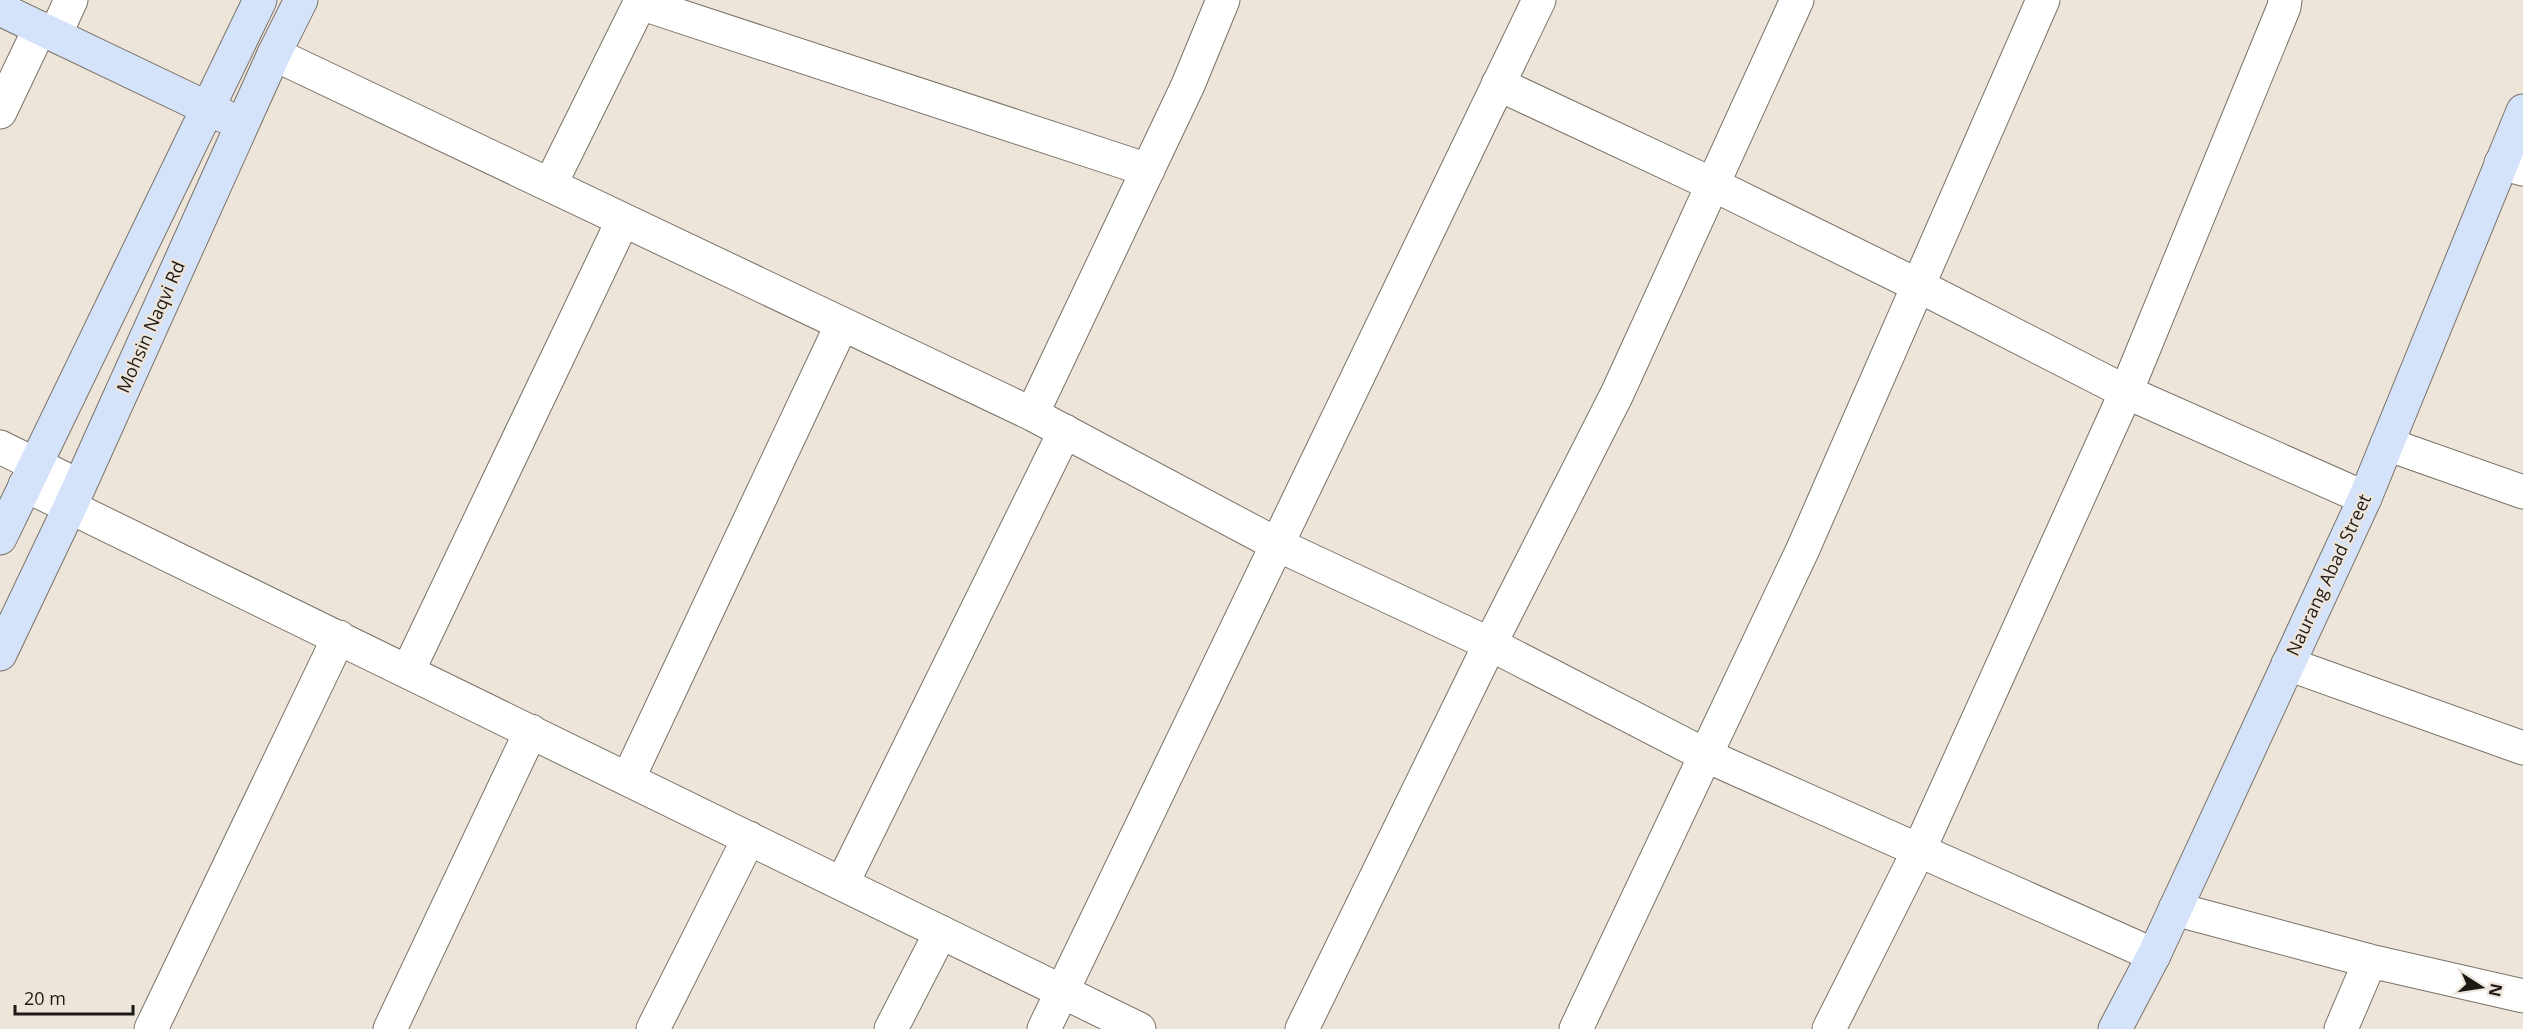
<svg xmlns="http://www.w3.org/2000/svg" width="2523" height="1029" font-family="'Open Sans',sans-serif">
  <rect width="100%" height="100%" fill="#ede5d9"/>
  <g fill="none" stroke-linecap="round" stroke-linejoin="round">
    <g stroke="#797267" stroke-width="35">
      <path id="street" d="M 55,35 L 71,0
        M 274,54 L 1032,414 L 1278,545 L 1490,644 L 1707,756 L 2154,955
        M 1498,84 L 1714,185 L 1919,286 L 2126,392 L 2365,498
        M 0,112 L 40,28
        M 2501,163 L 2523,169
        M 550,185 L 640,3 L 1148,170
        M 1032,414 L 1188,85 L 1223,0
        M 2387,444 L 2523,492
        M 0,447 L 79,486
        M 25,485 L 1139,1029
        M 2288,664 L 2523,748
        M 408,671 L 623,220
        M 628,779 L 842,324
        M 842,884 L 1065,431
        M 2175,909 L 2370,961 L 2523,996
        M 151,1029 L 339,637
        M 390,1029 L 531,731
        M 653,1029 L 749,838
        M 891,1029 L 941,932
        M 1044,1029 L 1539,0
        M 1302,1029 L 1490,644 L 1617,394 L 1797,0
        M 1576,1029 L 1803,549 L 2043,0
        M 1829,1029 L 1919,850 L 2126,392 L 2284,7 L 2285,0
        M 2341,1029 L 2370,961"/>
    </g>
    <g stroke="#797267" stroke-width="35">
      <path id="secondary" d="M 0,9 L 226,117
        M 0,538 L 260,0
        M 0,654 L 70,507 L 274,54 L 301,0
        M 2115,1029 L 2154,955 L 2365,498 L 2523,111"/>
    </g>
    <use href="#street" stroke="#fff" stroke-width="33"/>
    <use href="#secondary" stroke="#d4e2fa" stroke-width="33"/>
  </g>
  <g text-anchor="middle" stroke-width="4.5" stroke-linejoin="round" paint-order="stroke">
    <g font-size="18" fill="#1d1a16" stroke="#ede5d9">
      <text transform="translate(151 327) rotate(-66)" y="6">Mohsin Naqvi Rd</text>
      <text transform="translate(2329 575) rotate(-65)" y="6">Naurang Abad Street</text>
    </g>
  </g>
  <g transform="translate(2481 987) rotate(102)" stroke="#ede5d9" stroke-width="4.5" paint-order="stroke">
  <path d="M0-4.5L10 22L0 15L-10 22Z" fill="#1d1a16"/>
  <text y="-9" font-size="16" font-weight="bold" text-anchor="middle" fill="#1d1a16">N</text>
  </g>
  <path d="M15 1005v9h118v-9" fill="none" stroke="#1d1a16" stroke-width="3"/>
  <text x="24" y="1005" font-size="18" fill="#1d1a16" stroke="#ede5d9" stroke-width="4.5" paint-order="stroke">20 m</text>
</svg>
